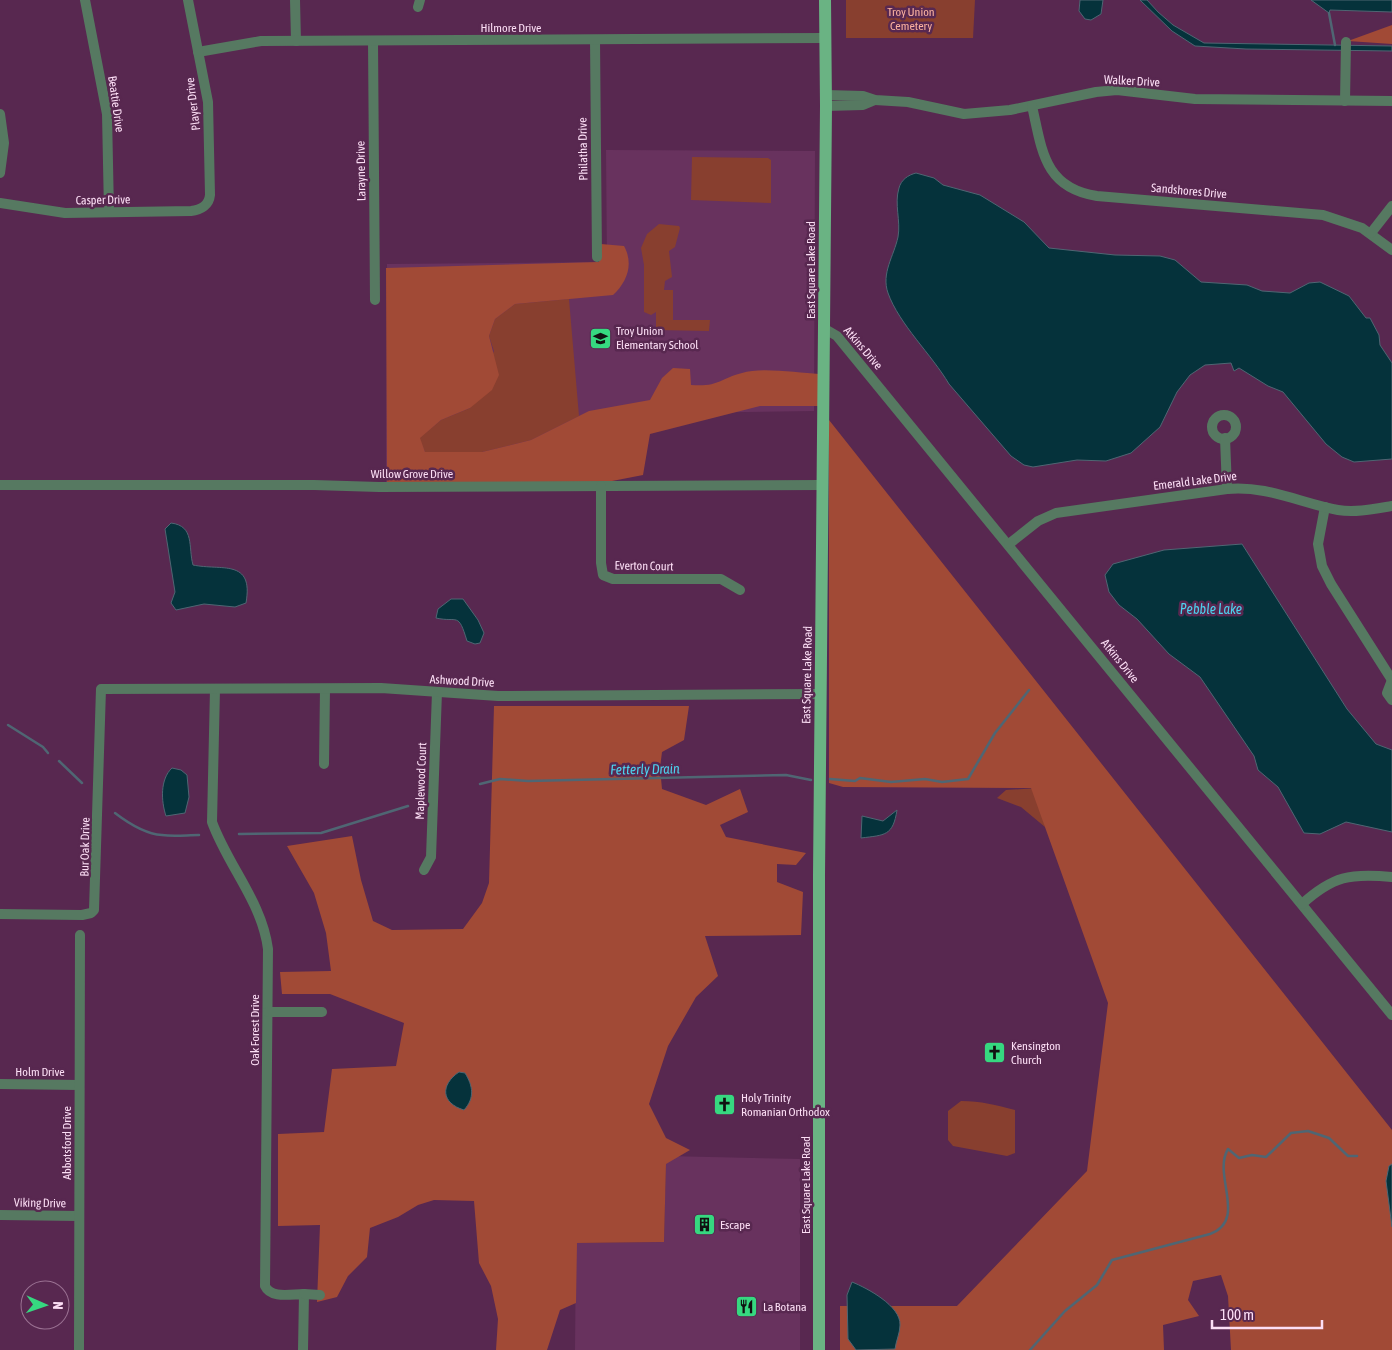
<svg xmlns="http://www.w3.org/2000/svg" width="1392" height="1350" font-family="'Asap Condensed',sans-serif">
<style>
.built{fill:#68325e}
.green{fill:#883f2f}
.forest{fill:#a14a36}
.water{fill:#05323b;stroke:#4f6673}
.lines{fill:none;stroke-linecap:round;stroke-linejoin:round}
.stream{stroke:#4f6673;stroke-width:2.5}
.minor{stroke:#567961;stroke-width:10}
.major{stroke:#6ab383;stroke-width:12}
.labels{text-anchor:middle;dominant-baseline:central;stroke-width:5;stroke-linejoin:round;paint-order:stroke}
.park-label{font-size:12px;fill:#fbb2a0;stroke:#582850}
.street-label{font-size:12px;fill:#fcdef5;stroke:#582850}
.poi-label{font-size:12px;fill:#fcdef5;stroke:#582850;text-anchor:start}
.water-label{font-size:14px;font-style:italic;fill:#4dd3ef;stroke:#582850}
</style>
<rect width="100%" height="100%" fill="#582850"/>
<g class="built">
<path d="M606,150L815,151L814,411L607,414V482H386L387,264L607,262Z"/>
<path d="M666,1156L800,1159V1350H575L576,1243L664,1242Z"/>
</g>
<g class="green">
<path d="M846,0H975L973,38H846Z"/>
<path d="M692,157L768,158L771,160V203L691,200Z"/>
<path d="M659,224L679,226L680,228L675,247L669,251L672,277L665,281L664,290H673V320H710L709,331L656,330V312L651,315L644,312V265L641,248L647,234Z"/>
<path d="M569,299L579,416L531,440L482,452H425L419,438L441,420L470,408L494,351L489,336L495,319L515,304Z"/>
<path d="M1038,788L1045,827L1021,807L997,798L1006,790Z"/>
<path d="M961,1101C981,1101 996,1105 1015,1110V1153L1007,1156L953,1146L948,1140V1111Z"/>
</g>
<g class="forest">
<path d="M1392,25V44L1348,41Z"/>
<path d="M601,244L624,246C634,264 627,282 613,295L515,304L495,319L489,336L499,375L492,390L470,408L441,420L420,438L425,452H482L531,440L589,411L650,400L662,378L673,368L690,369L691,385C719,387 719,379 742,373C761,367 798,373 819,374L818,406H760L650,434L643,475L607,482H387L386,268L599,262Z"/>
<path d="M829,420L1392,1130V1350H1231L1228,1296L1221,1275L1193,1281L1188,1300L1199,1316L1163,1325L1164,1350H840V1306H957L1087,1171L1108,1003L1031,788L843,787L829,783Z"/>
<path d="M494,706H689L684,740L662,752L660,768L662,789L706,805L740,789L748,812L720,825L726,837L806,853L796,865L777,864V882L803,892L801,935L705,936L718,976L696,997L668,1046L649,1104L666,1138L690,1150L666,1164L664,1242L577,1243L576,1303L560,1310L547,1350H496L498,1319L491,1286L479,1263L474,1201L434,1200L418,1205L398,1217L370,1228L367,1257L348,1276L337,1297L317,1302L320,1225L278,1226V1134L324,1132L332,1069L396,1066L404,1023L330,994H282L280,972L331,971L326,933L314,893L287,846L352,836L361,880L373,921L392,930L463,929L482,903L489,883Z"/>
</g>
<g class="water">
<path d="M1080,0H1103L1101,14L1091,20L1085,19L1079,11Z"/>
<path d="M1140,0H1147L1158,12L1173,25L1204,43L1392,46V51L1246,49L1195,46L1172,31Z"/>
<path d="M1311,0H1392V12L1330,10L1329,13Z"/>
<path d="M916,173L934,178L943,185L980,195L1024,222L1049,248L1115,255L1160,256L1175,260L1201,282L1247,285L1262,291L1290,293L1309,283L1320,282L1349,296L1366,318H1370L1379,335L1380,345L1392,363V459L1354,462L1342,457L1326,444L1283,392L1268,386L1239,368L1234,371L1231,363L1205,365L1190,375L1177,392L1160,427L1131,453L1106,461L1077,460L1033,467L1024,465L1011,456L949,384C932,355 899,324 888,293C881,273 894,256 898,237C901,221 894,204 899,188C901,180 908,175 916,173Z"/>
<path d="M171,523C195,526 188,547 193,565C221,571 254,558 246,603L235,607L204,604L176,610L171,603L175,592L165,529Z"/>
<path d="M1242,544L1347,709L1376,744L1392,750V832L1346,822L1320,834L1304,833L1278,787L1258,770L1254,756L1200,677L1169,654L1137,619L1119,605L1109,592L1105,575L1113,564L1164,550Z"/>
<path d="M451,599H463L478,620L484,633L480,643L475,644L467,641C458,611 458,623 436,618L438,609Z"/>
<path d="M172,768L181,770L187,775L189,797L185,813L166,816C161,801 160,779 172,768Z"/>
<path d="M897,810C893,836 885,835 861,838L862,816L883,821Z"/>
<path d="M459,1072L465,1073C473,1086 475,1098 464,1110C441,1103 440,1085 459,1072Z"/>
<path d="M1392,1164V1227L1386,1181L1389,1166Z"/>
<path d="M852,1282C867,1288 901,1306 900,1325C900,1333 896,1341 895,1349L856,1350L848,1339L847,1295Z"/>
</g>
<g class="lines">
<g class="stream">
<path d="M1329,13L1335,45"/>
<path d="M8,725L43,747L48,753"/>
<path d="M59,761L82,783"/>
<path d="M830,779L855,781L860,778L891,782L925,779L942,782L968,779L995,733L1029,690"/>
<path d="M480,784L500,779L528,781L786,775L811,780"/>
<path d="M115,813C128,823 146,834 162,835C174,837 187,835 199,835"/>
<path d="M239,834L321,833L408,806"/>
<path d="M1030,1350L1065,1311L1097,1285L1112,1260L1210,1234C1248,1220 1212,1175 1228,1149L1239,1158L1252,1155L1266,1157L1291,1133L1308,1131L1329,1138L1348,1156H1357"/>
</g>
<g class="minor">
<path d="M85,0L107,114L109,212"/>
<path d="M295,0L296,41"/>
<path d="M418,7L420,0"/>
<path d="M595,40L597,257"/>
<path d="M373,41L375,300"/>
<path d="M198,52L261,41L825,38"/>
<path d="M826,95L863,96L875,100L908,102L964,114L1010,110L1096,92L1117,90L1195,99L1392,101"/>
<path d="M1345,101L1346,42"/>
<path d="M826,106L863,105L875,100"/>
<path d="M1032,106C1042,150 1044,188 1097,196L1323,215L1362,228L1392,250"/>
<path d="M0,114L4,143L0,173"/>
<path d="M0,203L65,213L191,211C201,210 209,205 210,195L208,102L188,0"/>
<path d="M1371,233L1392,206"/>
<path d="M825,329L837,336L1392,1015"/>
<circle cx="1224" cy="427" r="12"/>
<path d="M1225,438L1227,489"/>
<path d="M0,485H314L379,487L823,485"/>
<path d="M601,486V563L603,575L613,579H721L740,590"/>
<path d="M1325,507L1318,544L1322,566L1331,584L1392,680"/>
<path d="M1009,544L1038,521L1056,513L1227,489C1266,485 1300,503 1338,510C1355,513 1374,509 1392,506"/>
<path d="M1392,680L1387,693L1392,700"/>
<path d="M215,689L212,822C228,866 262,902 268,949L265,1286C271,1299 291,1294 304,1294L303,1350"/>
<path d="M324,764L325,689"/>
<path d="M424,870L431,857L437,692"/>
<path d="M1302,904C1333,876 1350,873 1392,877"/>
<path d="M0,914L82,915L91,913L94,910L101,689L381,688L498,696L821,694"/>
<path d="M268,1012H322"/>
<path d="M0,1084L79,1085"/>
<path d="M0,1215L79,1216"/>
<path d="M304,1294L320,1295"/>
<path d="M79,1350L80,935"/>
</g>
<path class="major" d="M819,1350V876L826,106L825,0"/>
</g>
<defs>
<symbol id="school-square" viewBox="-11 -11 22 22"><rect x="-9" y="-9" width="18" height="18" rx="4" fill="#36d880" stroke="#582850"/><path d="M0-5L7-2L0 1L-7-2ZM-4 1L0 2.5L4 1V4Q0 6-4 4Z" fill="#111"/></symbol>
<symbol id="church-square" viewBox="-11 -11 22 22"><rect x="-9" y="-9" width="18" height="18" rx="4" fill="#36d880" stroke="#582850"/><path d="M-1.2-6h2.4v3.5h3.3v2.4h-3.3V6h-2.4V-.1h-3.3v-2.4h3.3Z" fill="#111"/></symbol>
<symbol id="building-square" viewBox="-11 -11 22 22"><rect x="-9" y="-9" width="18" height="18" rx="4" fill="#36d880" stroke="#582850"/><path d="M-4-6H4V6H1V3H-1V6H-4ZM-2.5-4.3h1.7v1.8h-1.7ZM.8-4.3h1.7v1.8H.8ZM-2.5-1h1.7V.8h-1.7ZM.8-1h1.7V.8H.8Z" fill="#111"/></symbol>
<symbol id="restaurant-square" viewBox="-11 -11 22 22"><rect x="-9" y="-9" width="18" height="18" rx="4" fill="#36d880" stroke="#582850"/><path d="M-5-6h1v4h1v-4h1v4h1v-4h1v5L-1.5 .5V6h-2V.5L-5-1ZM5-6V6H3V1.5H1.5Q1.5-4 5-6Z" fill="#111"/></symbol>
</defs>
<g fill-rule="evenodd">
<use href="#school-square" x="588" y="326" width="25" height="25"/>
<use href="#church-square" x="982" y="1040" width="25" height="25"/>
<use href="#church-square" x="712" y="1092" width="25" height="25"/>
<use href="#building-square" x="692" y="1212" width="25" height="25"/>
<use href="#restaurant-square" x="734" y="1294" width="25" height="25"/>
</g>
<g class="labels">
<g class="park-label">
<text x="911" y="12">Troy Union<tspan x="911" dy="14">Cemetery</tspan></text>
</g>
<g class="street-label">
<text x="511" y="28">Hilmore Drive</text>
<text transform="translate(1132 81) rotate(3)">Walker Drive</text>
<text transform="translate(116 104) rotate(82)">Beattie Drive</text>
<text transform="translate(193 104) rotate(-97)">Player Drive</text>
<text transform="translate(583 149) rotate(-91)">Philatha Drive</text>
<text transform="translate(361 171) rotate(-91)">Larayne Drive</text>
<text transform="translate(1189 191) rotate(5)">Sandshores Drive</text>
<text transform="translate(103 200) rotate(-1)">Casper Drive</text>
<text transform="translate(811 270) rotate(-90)">East Square Lake Road</text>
<text transform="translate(863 348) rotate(49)">Atkins Drive</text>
<text x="412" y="474">Willow Grove Drive</text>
<text transform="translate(1195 481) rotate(-7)">Emerald Lake Drive</text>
<text transform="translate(644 566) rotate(1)">Everton Court</text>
<text transform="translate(1120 661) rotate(51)">Atkins Drive</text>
<text transform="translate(807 675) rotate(-89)">East Square Lake Road</text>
<text transform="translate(462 681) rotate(3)">Ashwood Drive</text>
<text transform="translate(421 781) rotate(-88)">Maplewood Court</text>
<text transform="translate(85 847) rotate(-89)">Bur Oak Drive</text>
<text transform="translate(255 1030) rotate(-90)">Oak Forest Drive</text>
<text x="40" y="1072">Holm Drive</text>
<text transform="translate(67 1143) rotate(-90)">Abbotsford Drive</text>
<text transform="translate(806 1185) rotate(-90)">East Square Lake Road</text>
<text transform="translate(40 1203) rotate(1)">Viking Drive</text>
</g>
<g class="poi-label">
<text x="616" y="331">Troy Union<tspan x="616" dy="14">Elementary School</tspan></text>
<text x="1011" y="1046">Kensington<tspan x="1011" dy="14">Church</tspan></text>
<text x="741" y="1098">Holy Trinity<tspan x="741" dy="14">Romanian Orthodox</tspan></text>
<text x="720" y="1225">Escape</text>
<text x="763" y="1307">La Botana</text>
</g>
<g class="water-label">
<text x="1211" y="609">Pebble Lake</text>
<text transform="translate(645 769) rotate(-1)">Fetterly Drain</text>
</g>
</g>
<g transform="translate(45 1305) rotate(92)"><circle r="24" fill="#582850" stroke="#9a7192"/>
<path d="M0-4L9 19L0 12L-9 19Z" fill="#36d880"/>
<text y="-8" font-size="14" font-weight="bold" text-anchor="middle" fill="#fcdef5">N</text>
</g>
<path d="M1212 1320v8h110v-8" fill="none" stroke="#fcdef5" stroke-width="2.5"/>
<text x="1220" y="1320" font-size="15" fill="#fcdef5" stroke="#582850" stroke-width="4" paint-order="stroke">100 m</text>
</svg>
